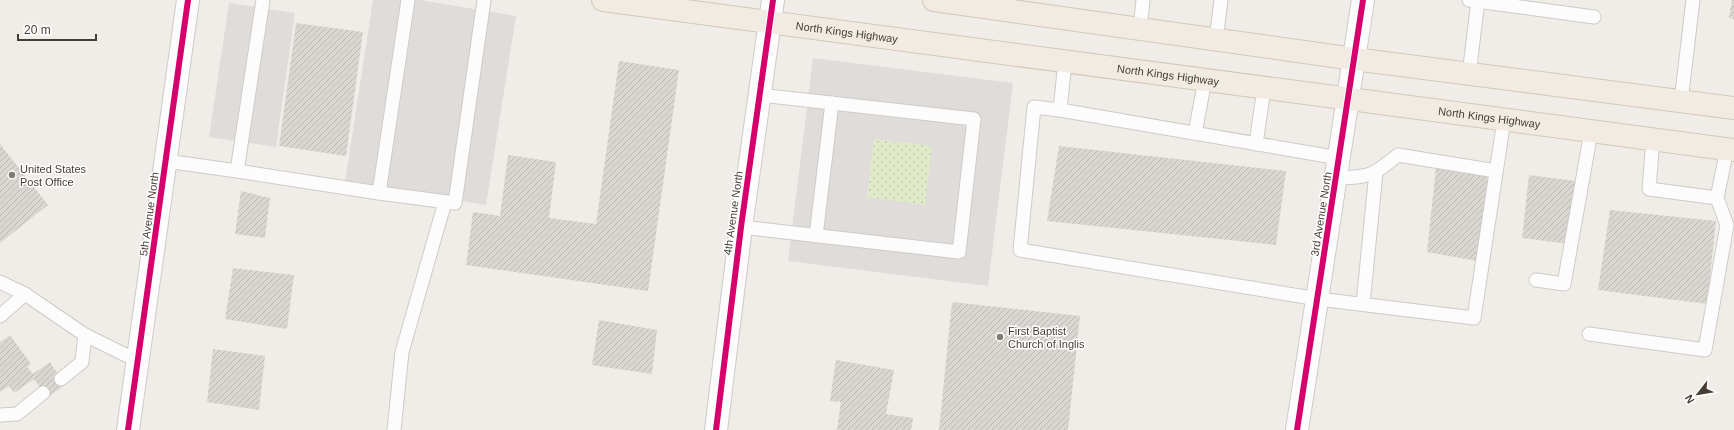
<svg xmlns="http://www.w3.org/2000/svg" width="1734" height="430" font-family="Helvetica,sans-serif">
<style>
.grass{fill:url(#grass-dots)}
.parking{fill:#dfdcd9;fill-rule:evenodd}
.building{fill:url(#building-hatch)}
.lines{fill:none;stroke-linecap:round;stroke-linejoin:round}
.service-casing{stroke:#cecbc7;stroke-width:15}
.minor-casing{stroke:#cecbc7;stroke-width:24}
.primary-casing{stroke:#d2c8b6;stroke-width:24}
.service{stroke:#fdfcfc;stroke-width:13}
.minor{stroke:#fdfcfc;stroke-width:22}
.primary{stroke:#f1ebe3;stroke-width:22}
.cycleway-casing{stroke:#fff;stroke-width:8}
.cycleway{stroke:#d6006c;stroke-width:6}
.poi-dot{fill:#827b74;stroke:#fff;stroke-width:1.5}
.labels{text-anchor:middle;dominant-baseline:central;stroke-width:3;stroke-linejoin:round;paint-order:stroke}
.street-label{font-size:11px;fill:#463e35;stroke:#fff}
.poi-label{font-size:11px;fill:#463e35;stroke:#fff;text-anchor:start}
</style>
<defs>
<pattern id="grass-dots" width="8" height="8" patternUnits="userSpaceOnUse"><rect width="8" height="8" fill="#e0eac9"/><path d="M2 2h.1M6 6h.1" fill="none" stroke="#c2caad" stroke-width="1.8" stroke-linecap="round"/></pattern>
<pattern id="building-hatch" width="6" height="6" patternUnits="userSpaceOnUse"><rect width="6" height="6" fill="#dad6d1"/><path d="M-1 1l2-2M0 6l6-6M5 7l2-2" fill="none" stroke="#bcb9b4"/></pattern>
</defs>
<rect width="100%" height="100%" fill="#f0ede9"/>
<path class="grass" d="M874,139L933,146L925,205L867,198Z"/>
<g class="parking">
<path d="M373,0H420L516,16L486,205L345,182Z"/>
<path d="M229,3L295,13L276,147L209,137Z"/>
<path d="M813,58L1013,83L988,286L788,261ZM874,139L932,146L925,205L867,197Z"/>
</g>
<g class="building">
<path d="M1732,0H1734V19L1729,18Z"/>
<path d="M296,23L363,32L346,156L279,146Z"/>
<path d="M619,61L679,70L648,291L466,265L473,212L500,216L508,155L556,162L549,218L596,224Z"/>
<path d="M0,144L48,205L0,243Z"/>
<path d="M1059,146L1286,171L1276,245L1047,221Z"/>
<path d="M1436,167L1488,174L1477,261L1427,252Z"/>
<path d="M1529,175L1576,181L1569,244L1522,238Z"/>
<path d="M241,191L270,198L265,238L235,234Z"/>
<path d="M1610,210L1716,221L1707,304L1598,290Z"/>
<path d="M233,268L294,275L287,329L225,319Z"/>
<path d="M952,302L1080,316L1068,430H939Z"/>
<path d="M599,320L657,330L652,374L592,365Z"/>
<path d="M10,335L31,364L27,367L33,374L50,362L65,385L47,398L34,379L14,393L9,386L0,392V342Z"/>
<path d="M213,349L265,356L259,410L207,402Z"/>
<path d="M836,360L894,370L886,414L913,418L911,430H837L841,402L830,401Z"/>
</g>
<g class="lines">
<defs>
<g id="service">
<path d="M263,0L237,171L379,193L408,0"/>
<path d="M1469,0L1594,17"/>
<path d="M1140,29L1143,0"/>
<path d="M1216,40L1221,0"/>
<path d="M1065,62L1060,110L1034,107L1020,250L1318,299L1474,318L1504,120"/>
<path d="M1469,74L1478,1"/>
<path d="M1681,101L1693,0"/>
<path d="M1060,110L1339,158"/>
<path d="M1195,133L1205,80"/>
<path d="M1653,139L1649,189L1717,198L1727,149"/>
<path d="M1256,144L1264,88"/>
<path d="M166,161L237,171"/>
<path d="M1337,178C1370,177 1372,176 1398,155L1496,171"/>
<path d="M379,193L455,203L484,0"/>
<path d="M741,227L959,252L974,119L760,95"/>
<path d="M816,236L832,103"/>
<path d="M1536,280L1564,284L1591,132"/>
<path d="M0,282L25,294L85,335L138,361"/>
<path d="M1363,304L1376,172"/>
<path d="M0,316L25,294"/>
<path d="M1589,334L1705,350L1727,225L1717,198"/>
<path d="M61,379L82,362L85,335"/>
<path d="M0,415L17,414L43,393"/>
<path d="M394,430L402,352L445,202"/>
</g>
<g id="minor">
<path d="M128,430L188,0"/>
<path d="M716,430L741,227L773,0"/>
<path d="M1297,430L1363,0"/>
</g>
<g id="primary">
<path id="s1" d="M603,0L1734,150"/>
<path d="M934,0L1354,59L1734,108"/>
</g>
</defs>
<use href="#service" class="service-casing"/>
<use href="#minor" class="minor-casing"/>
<use href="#primary" class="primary-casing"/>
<use href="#service" class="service"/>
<use href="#minor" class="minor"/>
<use href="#primary" class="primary"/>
<defs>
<g id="cycleway">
<path d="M128,430L188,0"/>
<path d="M716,430L741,227L773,0"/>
<path d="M1297,430L1363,0"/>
</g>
</defs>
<use href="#cycleway" class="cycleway-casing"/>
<use href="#cycleway" class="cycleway"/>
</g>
<g class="poi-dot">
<circle cx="12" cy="175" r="4"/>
<circle cx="1000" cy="337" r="4"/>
</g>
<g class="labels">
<g class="street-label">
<text stroke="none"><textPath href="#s1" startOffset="246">North Kings Highway</textPath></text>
<text stroke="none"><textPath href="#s1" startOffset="570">North Kings Highway</textPath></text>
<text stroke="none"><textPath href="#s1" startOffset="894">North Kings Highway</textPath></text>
<text transform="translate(733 213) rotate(-82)">4th Avenue North</text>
<text transform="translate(149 214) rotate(-82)">5th Avenue North</text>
<text transform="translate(1321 214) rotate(-81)">3rd Avenue North</text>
</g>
<g class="poi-label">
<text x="20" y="169">United States<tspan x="20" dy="13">Post Office</tspan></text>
<text x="1008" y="331">First Baptist<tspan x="1008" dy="13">Church of Inglis</tspan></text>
</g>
</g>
<g transform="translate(1698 394) rotate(239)" stroke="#ffffff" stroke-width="3" paint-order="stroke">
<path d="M0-3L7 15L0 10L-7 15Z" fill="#463e35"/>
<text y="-6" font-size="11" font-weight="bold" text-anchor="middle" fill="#463e35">N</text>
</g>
<path d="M18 34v6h78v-6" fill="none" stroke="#463e35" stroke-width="2"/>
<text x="24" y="34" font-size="12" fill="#463e35" stroke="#ffffff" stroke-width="3" paint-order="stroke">20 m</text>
</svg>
